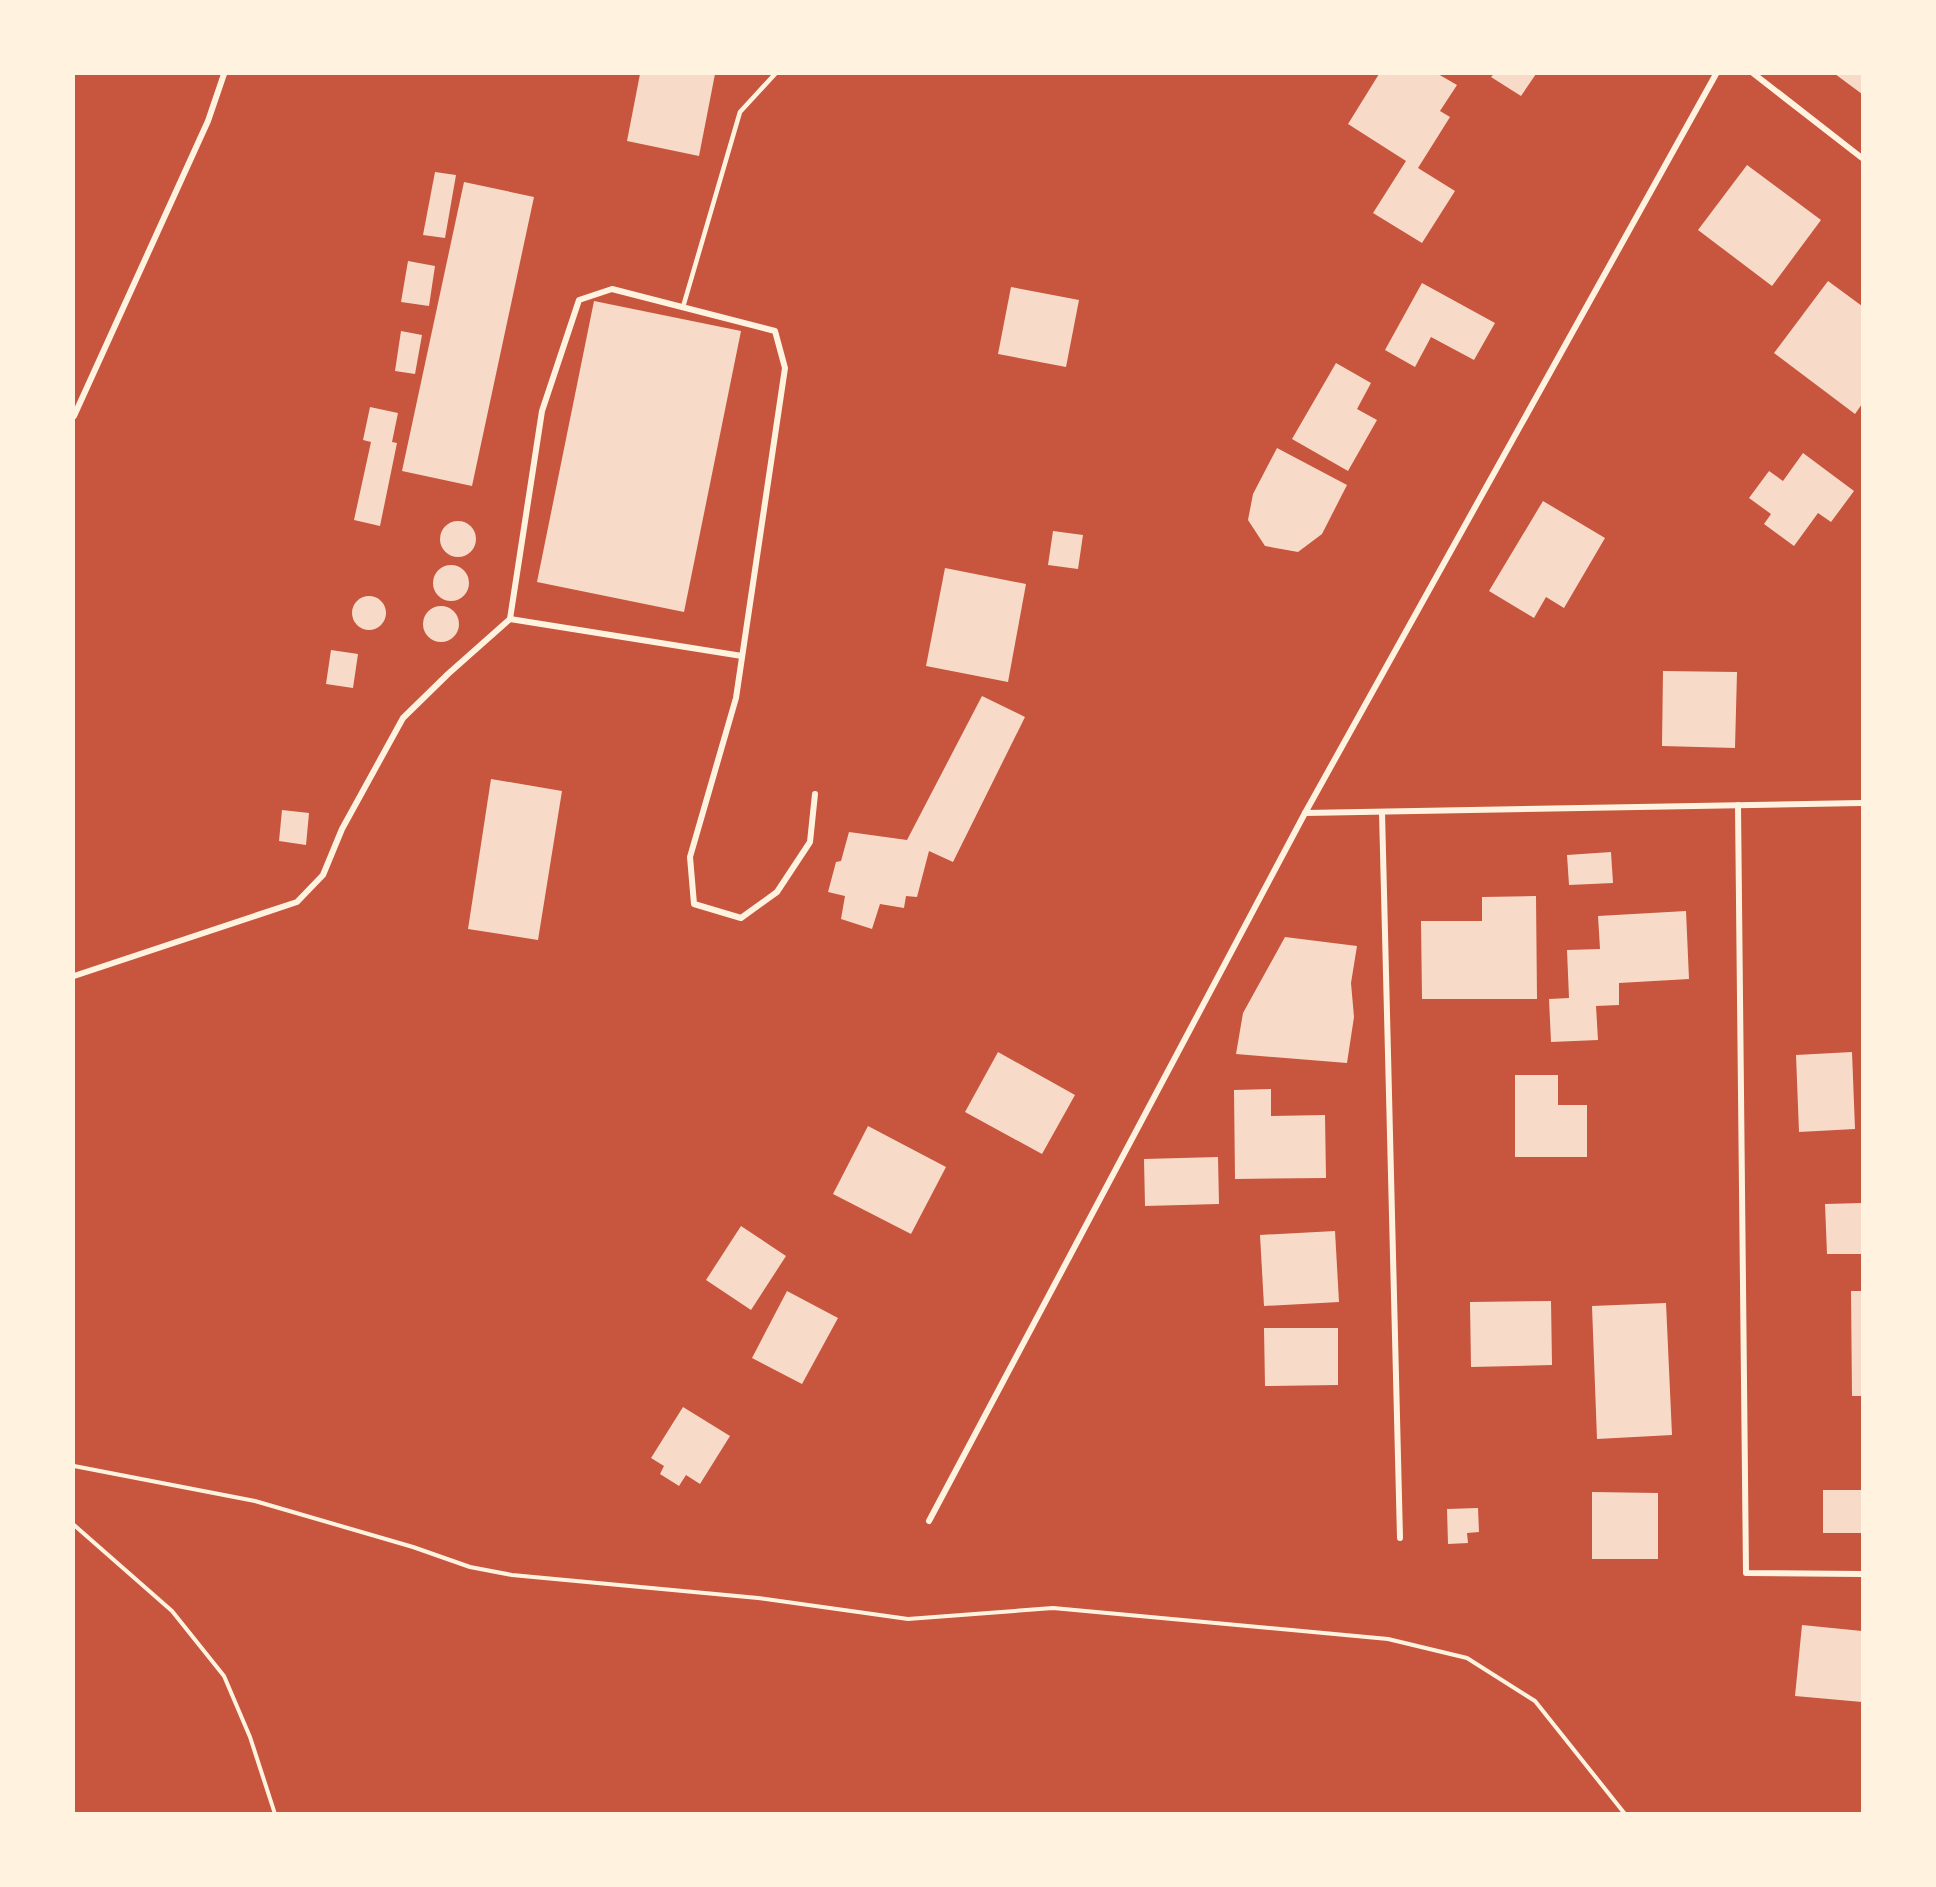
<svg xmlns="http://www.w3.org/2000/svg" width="1936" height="1887" font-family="Mulish,sans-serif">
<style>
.building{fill:#f7dbc8}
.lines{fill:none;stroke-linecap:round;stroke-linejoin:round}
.path{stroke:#fff3e0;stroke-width:4}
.service{stroke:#fff3e0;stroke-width:4.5}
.minor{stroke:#fff3e0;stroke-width:6}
</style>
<rect width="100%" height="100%" fill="#c8553d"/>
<g class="building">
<path d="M640,74H715L699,156L627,141Z"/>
<path d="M1379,74H1438L1457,85L1440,111L1450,117L1418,168L1455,191L1422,243L1373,213L1406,161L1348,124Z"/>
<path d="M1494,74H1536L1521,96L1491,77Z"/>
<path d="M1835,74H1862V94Z"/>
<path d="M1747,165L1821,220L1772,286L1698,230Z"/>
<path d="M435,172L456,175L445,238L423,235Z"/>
<path d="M464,182L534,197L472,486L402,471Z"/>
<path d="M408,261L435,266L429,306L401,302Z"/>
<path d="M1828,281L1862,306V404L1855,414L1774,353Z"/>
<path d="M1422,283L1495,323L1474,360L1431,337L1415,367L1385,350Z"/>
<path d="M1011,287L1079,300L1066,367L998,354Z"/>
<path d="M594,301L741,331L684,612L537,582Z"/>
<path d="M401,331L422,335L415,374L395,371Z"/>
<path d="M1336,363L1371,383L1357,409L1377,420L1348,471L1292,439Z"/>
<path d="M370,407L398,413L392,442L397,443L380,526L354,520L371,442L363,440Z"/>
<path d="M1277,448L1347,485L1322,534L1298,552L1265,546L1248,520L1253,494Z"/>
<path d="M1803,453L1854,491L1831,522L1818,513L1794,546L1764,524L1771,514L1749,498L1769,471L1783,481Z"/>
<path d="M1543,501L1605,538L1564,608L1546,597L1534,618L1489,591Z"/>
<circle cx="458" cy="539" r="18"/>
<path d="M1053,531L1083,535L1078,569L1048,565Z"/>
<circle cx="451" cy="583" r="18"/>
<path d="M945,568L1026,584L1008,682L926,666Z"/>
<circle cx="369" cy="613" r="17"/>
<circle cx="441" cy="624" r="18"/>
<path d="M331,650L358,654L353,688L326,684Z"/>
<path d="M1663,671L1737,672L1735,748L1662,746Z"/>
<path d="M982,696L1025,717L953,862L929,851L917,897L906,896L904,908L880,904L872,929L841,919L845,896L828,892L836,862L841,861L849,832L907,840Z"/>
<path d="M491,779L562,791L538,940L468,929Z"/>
<path d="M282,810L309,813L306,845L279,841Z"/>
<path d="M1611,852L1613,883L1569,885L1567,855Z"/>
<path d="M1536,896L1537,999H1422L1421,921H1482V897Z"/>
<path d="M1686,911L1689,979L1619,983V1005L1596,1006L1598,1040L1551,1042L1549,999L1569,998L1567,950L1600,949L1598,916Z"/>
<path d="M1285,937L1357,946L1351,983L1354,1017L1347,1063L1236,1054L1243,1013Z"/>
<path d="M998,1052L1075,1095L1042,1154L965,1112Z"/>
<path d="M1852,1052L1855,1129L1799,1132L1796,1055Z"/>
<path d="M1515,1075H1558V1105H1587V1157H1515Z"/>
<path d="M1271,1089V1116L1325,1115L1326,1178L1235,1179L1234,1090Z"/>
<path d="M868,1126L946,1167L911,1234L833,1194Z"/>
<path d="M1218,1157L1219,1204L1145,1206L1144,1159Z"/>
<path d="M1862,1203V1254H1827L1825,1204Z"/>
<path d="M741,1226L786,1256L751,1310L706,1280Z"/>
<path d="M1335,1231L1339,1302L1264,1306L1260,1235Z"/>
<path d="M787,1291L838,1318L802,1384L752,1358Z"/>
<path d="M1851,1291H1862V1396H1852Z"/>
<path d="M1551,1301L1552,1365L1471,1367L1470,1302Z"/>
<path d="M1666,1303L1672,1435L1597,1439L1592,1306Z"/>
<path d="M1264,1328H1338V1385L1265,1386Z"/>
<path d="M683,1407L730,1436L700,1484L686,1475L679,1486L660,1474L664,1466L651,1458Z"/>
<rect x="1823" y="1490" width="39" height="43"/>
<path d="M1592,1492L1658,1493V1559H1592Z"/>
<path d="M1478,1508L1479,1532L1467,1533L1468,1543L1448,1544L1447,1509Z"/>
<path d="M1802,1625L1862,1631V1702L1795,1696Z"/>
</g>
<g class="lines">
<g class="path">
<path d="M74,1466L255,1501L413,1547L470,1567L512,1575L758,1598L908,1619L1053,1608L1388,1639L1467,1658L1535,1701L1625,1814"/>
<path d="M74,1525L172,1611L224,1676L250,1737L275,1814"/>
</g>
<path class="service" d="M683,307L740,112L775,74"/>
<g class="minor">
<path d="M1754,74L1862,158"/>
<path d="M74,416L208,121L224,74"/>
<path d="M510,619L742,656"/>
<path d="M1738,805L1746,1573L1862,1574"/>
<path d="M1382,812L1400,1538"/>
<path d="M1305,813L1862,803"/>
<path d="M74,976L297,902L323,875L342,829L403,718L448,674L510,619L542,411L579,300L612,289L775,331L785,368L736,698L690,857L694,904L741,918L777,892L810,842L815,794"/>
<path d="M929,1521L1305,813L1716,74"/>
</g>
</g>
<rect width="1936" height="1887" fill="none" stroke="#fff3e0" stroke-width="150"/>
</svg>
